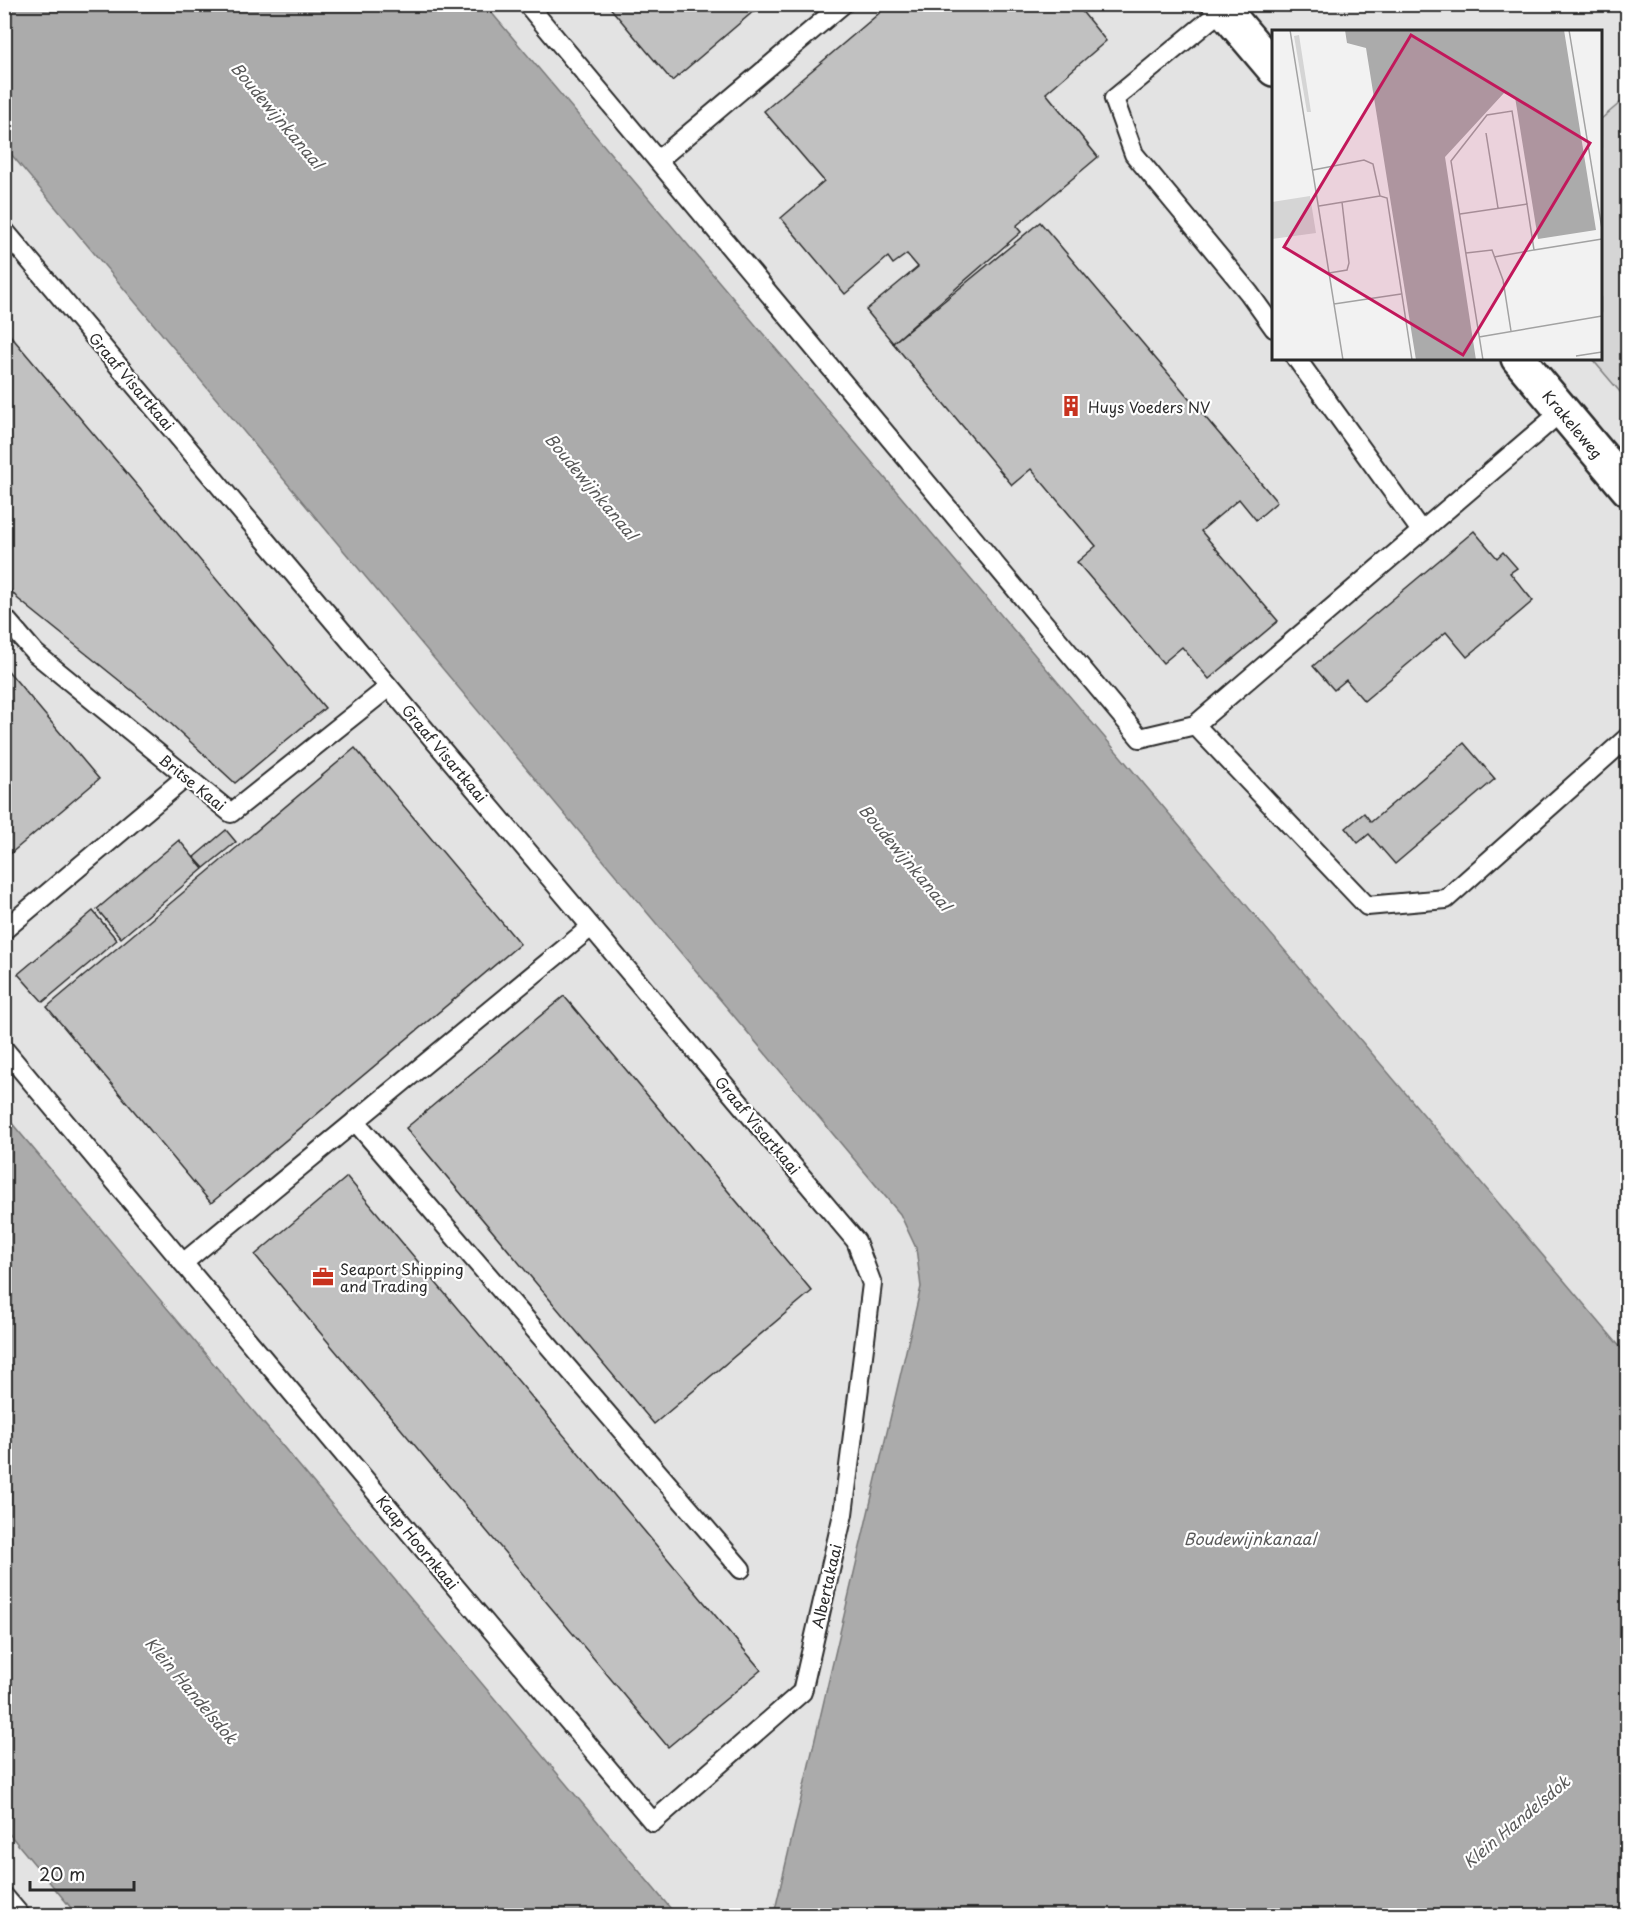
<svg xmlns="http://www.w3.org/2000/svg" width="1632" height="1920" font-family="'Playpen Sans',sans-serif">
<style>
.built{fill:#e3e3e3;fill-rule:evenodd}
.green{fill:#d5d5d5;stroke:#808080;stroke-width:1.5}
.water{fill:#ababab;stroke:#787878;stroke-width:1.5}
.building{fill:#c1c1c1;stroke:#2b2b2b;stroke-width:1.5}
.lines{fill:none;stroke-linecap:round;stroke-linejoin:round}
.lane-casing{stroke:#2b2b2b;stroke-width:22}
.street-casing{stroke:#2b2b2b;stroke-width:38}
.lane{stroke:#fff;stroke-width:18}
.street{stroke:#fff;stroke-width:33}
.labels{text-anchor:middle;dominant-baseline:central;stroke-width:4.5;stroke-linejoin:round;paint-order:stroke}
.street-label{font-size:15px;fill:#2b2b2b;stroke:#fff}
.poi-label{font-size:15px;fill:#2b2b2b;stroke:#fff;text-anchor:start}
.water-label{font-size:16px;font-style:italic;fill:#585858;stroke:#fff}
.inset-road{fill:none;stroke:#a2a2a2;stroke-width:1.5}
.view{fill:#c2185b;fill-opacity:0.15;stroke:#c2185b;stroke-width:3}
.inset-edge{fill:none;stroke:#2b2b2b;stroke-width:3}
</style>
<rect width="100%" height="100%" fill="#f2f2f2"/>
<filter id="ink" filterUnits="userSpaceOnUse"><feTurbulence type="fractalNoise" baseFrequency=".0167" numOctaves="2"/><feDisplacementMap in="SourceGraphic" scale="12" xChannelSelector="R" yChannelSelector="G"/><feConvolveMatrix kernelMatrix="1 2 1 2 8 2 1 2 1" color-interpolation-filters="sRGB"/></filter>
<g filter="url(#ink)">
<g class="built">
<path d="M485,5H1627V1355L1257,916ZM1274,32H1600V358H1274Z"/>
<path d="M4,147L900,1214L916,1248L921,1287L774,1914L676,1915L5,1115Z"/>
<path d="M5,1829L77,1915H5Z"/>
</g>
<path class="green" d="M1627,97V400L1592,359L1600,358L1601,119Z"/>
<g class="water">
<path d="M4,5H485L1627,1355V1915H769L774,1914L921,1287L916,1248L900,1214L5,147Z"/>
<path d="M5,1115L676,1915H77L5,1829Z"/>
</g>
<g class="building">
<path d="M607,4H762L672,81Z"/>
<path d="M890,4H1076L1106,41L1046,93L1098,157L1016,226L1021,232L893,343L866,310L918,267L907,254L893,264L888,257L845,294L781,218L824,181L764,111Z"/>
<path d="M1040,222L1277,502L1256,520L1239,499L1201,531L1278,621L1209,679L1182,647L1163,663L1077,562L1096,546L1031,469L1012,485L893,343Z"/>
<path d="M4,328L325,708L235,783L156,710L18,599L4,583Z"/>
<path d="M1474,531L1497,558L1503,552L1517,568L1510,573L1533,601L1467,657L1446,632L1364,701L1346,680L1334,690L1313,666Z"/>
<path d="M4,666L99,779L4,859Z"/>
<path d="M1464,743L1495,779L1395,864L1369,834L1358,843L1346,828L1364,813L1371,822Z"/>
<path d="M355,748L520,944L211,1203L47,1007Z"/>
<path d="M226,830L236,842L204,868L194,857Z"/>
<path d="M179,840L203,869L121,938L97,909Z"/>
<path d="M93,911L117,940L43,1002L18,974Z"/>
<path d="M564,996L812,1291L654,1424L406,1128Z"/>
<path d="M347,1177L761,1670L668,1747L255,1255Z"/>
</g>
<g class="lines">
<defs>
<g id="lane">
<path d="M527,4L1140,738L1195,725L1367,906L1446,899L1628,737"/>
<path d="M1223,9L1114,99L1134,154L1249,293L1274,328"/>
<path d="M658,160L843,4"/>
<path d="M4,230L856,1241L872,1284L843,1514L802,1692L653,1822L183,1263"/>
<path d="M1296,358L1421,531"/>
<path d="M4,617L35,653L231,813L389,687"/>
<path d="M1195,725L1562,411"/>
<path d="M4,930L186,777"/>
<path d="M4,1049L183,1263L591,927"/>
<path d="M355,1121L741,1569"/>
<path d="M4,1896L21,1916"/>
</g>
<g id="street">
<path d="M1219,4L1274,69"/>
<path d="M1518,358L1628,489"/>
</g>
</defs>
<use href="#lane" class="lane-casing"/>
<use href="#street" class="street-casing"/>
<use href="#lane" class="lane"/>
<use href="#street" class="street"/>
</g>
</g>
<defs>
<symbol id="building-bare" viewBox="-9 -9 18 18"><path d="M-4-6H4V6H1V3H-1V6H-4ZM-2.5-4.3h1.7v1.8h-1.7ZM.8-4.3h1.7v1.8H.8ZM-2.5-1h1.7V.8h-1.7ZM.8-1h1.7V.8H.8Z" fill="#c8321e" stroke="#fff" stroke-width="2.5" paint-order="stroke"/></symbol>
<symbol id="office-bare" viewBox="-9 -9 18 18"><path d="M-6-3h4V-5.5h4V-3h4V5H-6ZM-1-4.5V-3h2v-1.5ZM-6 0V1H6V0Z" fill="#c8321e" stroke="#fff" stroke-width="2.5" paint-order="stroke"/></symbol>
</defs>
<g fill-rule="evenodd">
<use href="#building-bare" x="1056" y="391" width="30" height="30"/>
<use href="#office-bare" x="308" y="1262" width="30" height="30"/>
</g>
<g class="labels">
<g class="street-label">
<text transform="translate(132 381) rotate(50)">Graaf Visartkaai</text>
<text transform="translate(1573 424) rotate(50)">Krakeleweg</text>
<text transform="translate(445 753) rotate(50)">Graaf Visartkaai</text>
<text transform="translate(193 782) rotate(39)">Britse Kaai</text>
<text transform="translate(758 1125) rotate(50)">Graaf Visartkaai</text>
<text transform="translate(418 1542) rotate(50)">Kaap Hoornkaai</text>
<text transform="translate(826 1586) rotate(-77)">Albertakaai</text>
</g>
<g class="poi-label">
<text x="1088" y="406">Huys Voeders NV</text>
<text x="340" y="1268">Seaport Shipping<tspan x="340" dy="17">and Trading</tspan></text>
</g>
<g class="water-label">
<text transform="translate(278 115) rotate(50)">Boudewijnkanaal</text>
<text transform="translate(592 486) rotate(50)">Boudewijnkanaal</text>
<text transform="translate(906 857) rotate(50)">Boudewijnkanaal</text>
<text x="1250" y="1538">Boudewijnkanaal</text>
<text transform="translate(192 1690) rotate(50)">Klein Handelsdok</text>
<text transform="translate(1516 1821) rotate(-40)">Klein Handelsdok</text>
</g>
</g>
<g transform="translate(1272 30)">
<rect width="330" height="330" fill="#f2f2f2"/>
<path d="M27,5L39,82H35L22,6ZM38,166L44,203L0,209V172Z" fill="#d5d5d5"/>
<path d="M73,0H292L324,200L266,209L243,67L232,63L173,127L204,330H144L94,18L75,13Z" fill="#ababab"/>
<path class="inset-road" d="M18,0L71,330M297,0L330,199M214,103L226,178M41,140L92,130L101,134L108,166L115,168L140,330M47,176L108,166M188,184L255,174L262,220L222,227M262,220L330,209M194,223L220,220L231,250L239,301M57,243L75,240L77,233L70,172M62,274L129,264M207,307L330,286M304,326L330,322M211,330L179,131L215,85L240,81L255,174"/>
<path class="view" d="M139,5L318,113L191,325L12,217Z"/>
<rect width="330" height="330" class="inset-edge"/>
</g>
<rect width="1632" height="1920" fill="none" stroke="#fff" stroke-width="24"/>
<rect x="12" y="12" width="1608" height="1896" fill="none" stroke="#2b2b2b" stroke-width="2" filter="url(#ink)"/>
<path d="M30 1881v9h104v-9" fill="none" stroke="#2b2b2b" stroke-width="3"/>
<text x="39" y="1881" font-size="18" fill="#2b2b2b" stroke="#ffffff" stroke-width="4.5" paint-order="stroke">20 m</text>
</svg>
